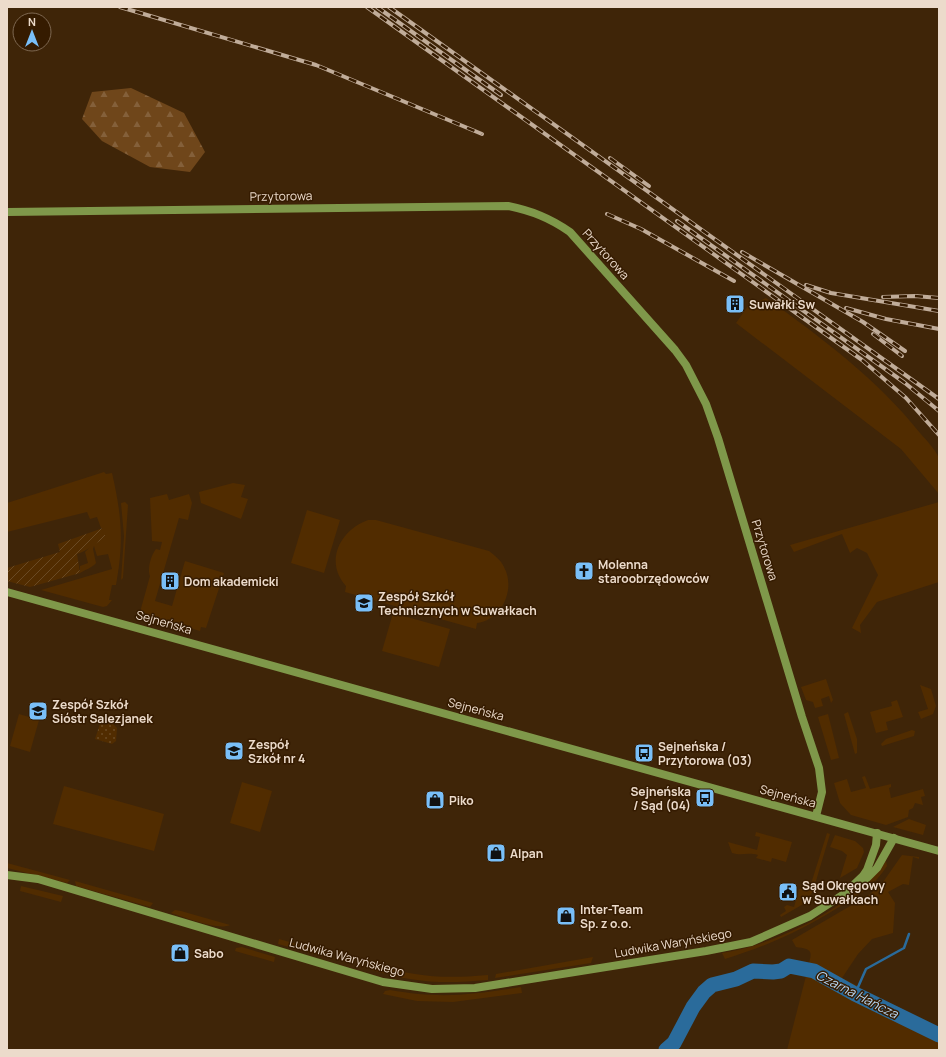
<svg xmlns="http://www.w3.org/2000/svg" width="946" height="1057" font-family="Manrope,sans-serif">
<style>
.grass{fill:#512c00}
.forest{fill:url(#forest-firs)}
.park{fill:url(#park-dots)}
.garden{fill:url(#garden-furrows)}
.lines{fill:none;stroke-linecap:round;stroke-linejoin:round}
.stream{stroke:#2a6b9b;stroke-width:2.5}
.river{stroke:#2a6b9b;stroke-width:15}
.secondary{stroke:#7f984a;stroke-width:8}
.rail-casing{stroke:#c0ac99;stroke-width:4}
.rail{stroke:#351b00;stroke-width:2.5;stroke-dasharray:8;stroke-linecap:butt}
.labels{text-anchor:middle;dominant-baseline:central;stroke-width:3;stroke-linejoin:round;paint-order:stroke}
.street-label{font-size:12px;fill:#ecdbcb;stroke:#351b00}
.poi-label{font-size:12px;font-weight:bold;fill:#ecdbcb;stroke:#351b00;text-anchor:start}
.water-label{font-size:13px;font-style:italic;fill:#b4d4f0;stroke:#351b00}
</style>
<defs>
<pattern id="forest-firs" width="22" height="20" patternUnits="userSpaceOnUse"><rect width="22" height="20" fill="#6f461a"/><path d="M5 1l3.5 6h-7zM16 11l3.5 6h-7z" fill="#84603a"/></pattern>
<pattern id="park-dots" width="8" height="8" patternUnits="userSpaceOnUse"><rect width="8" height="8" fill="#512c00"/><path d="M2 2h.1M6 6h.1" fill="none" stroke="#6a4a24" stroke-width="1.8" stroke-linecap="round"/></pattern>
<pattern id="garden-furrows" width="10" height="10" patternUnits="userSpaceOnUse"><rect width="10" height="10" fill="#512c00"/><path d="M-1 1l2-2M0 10L10 0M9 11l2-2" fill="none" stroke="#6a4a24"/></pattern>
</defs>
<rect width="100%" height="100%" fill="#3f2508"/>
<g class="grass">
<path d="M766,298C821,337 878,380 920,433C926,440 935,449 939,458C942,465 939,486 939,494L901,449L736,323L748,306Z"/>
<path d="M104,472L106,474L112,473C121,512 124,539 117,579L116,585H112L109,600H112L107,606L103,607L41,590L112,569L108,554L97,556L94,546L93,549L96,563C92,568 86,569 80,573V566L88,563L85,552L95,542L103,528H101L97,517L90,519L87,512L7,532V503Z"/>
<path d="M233,483L245,485L241,497L248,499L241,519L201,503L199,492Z"/>
<path d="M167,494L169,500L189,494L192,503L188,520L179,518L155,601L172,606L185,561L224,573L206,628L201,627L200,631L142,614L140,612L150,576C147,569 151,555 156,549L160,550L162,542L152,541L150,498Z"/>
<path d="M125,502L128,505L123,578L121,580L124,536L121,503Z"/>
<path d="M939,502V582L877,602L860,625L861,633L852,628L878,575L867,553L857,548L850,553L842,534L794,552L790,545Z"/>
<path d="M307,510L340,520L324,573L291,563Z"/>
<path d="M368,520H376L489,551C494,555 501,560 504,567C516,589 502,620 477,623L476,629L345,592L346,586C324,562 340,530 368,520Z"/>
<path d="M393,613L450,629L439,667L382,651Z"/>
<path d="M826,679L833,700L831,703L829,696L821,699L823,706L815,708L813,702L806,700L801,687Z"/>
<path d="M920,685L931,689L936,706L933,714L921,719L918,712L928,709Z"/>
<path d="M897,700L903,717L886,722L888,730L876,733L870,712L892,706L891,702Z"/>
<path d="M848,712L857,739V753L855,754L844,714Z"/>
<path d="M19,714L39,720L30,752L10,746Z"/>
<path d="M828,714L839,758L831,760L818,717Z"/>
<path d="M912,730L915,731L914,736L882,746L881,744L886,739Z"/>
<path d="M865,776L870,789L891,784V787L889,788L891,798L923,789L925,796L921,797L923,805L915,803L913,808L909,810L908,817L886,825L851,815L840,803L834,783L847,779L851,792L866,788L862,777Z"/>
<path d="M242,782L272,791L260,832L230,823Z"/>
<path d="M64,786L164,814L154,851L53,824Z"/>
<path d="M909,819L926,825L923,835L893,827Z"/>
<path d="M756,832L792,842L786,862L772,858L771,862L756,858L758,855C747,852 742,856 732,853L728,842L757,850L760,837L755,836Z"/>
<path d="M827,833L830,834L813,891L805,903L781,917L780,915L786,911L784,907L787,905L794,907L799,889L809,890Z"/>
<path d="M835,835L855,841L863,848L864,852L857,868L840,878L847,855L842,851L830,847Z"/>
<path d="M902,855L919,857V859L913,857L909,885L903,884L888,892L895,903L893,933L872,939L858,954L842,978L858,986L856,989C838,984 827,969 808,966C813,951 812,949 796,947L792,940L869,895L883,882Z"/>
<path d="M886,861L887,866C875,885 858,896 839,907C803,930 767,946 725,959L722,953C774,946 856,905 886,861Z"/>
<path d="M7,863L70,880L67,883L7,868Z"/>
<path d="M75,881L153,903L150,907L76,886Z"/>
<path d="M21,886L63,896L61,902L20,891Z"/>
<path d="M175,910L181,911L230,925C218,931 184,917 171,913Z"/>
<path d="M279,939L322,951L318,955L278,944Z"/>
<path d="M242,947L275,957L274,962L235,951L236,948Z"/>
<path d="M593,957L591,963L495,978L496,974Z"/>
<path d="M375,965C419,977 442,979 488,975V980C443,984 415,983 372,970L373,966Z"/>
<path d="M807,972L939,1039V1050H787Z"/>
<path d="M521,987L522,993L453,1002L417,1001L383,994L385,991L390,990C440,999 472,995 521,987Z"/>
</g>
<path class="forest" d="M131,88L184,113L205,152L190,172L150,167L102,141L82,119L92,92Z"/>
<path class="park" d="M101,721L113,724L117,728L116,741L112,744L95,739Z"/>
<path class="garden" d="M103,528L106,538C95,542 88,551 77,554L80,573L30,587L7,581V568L60,552L58,544Z"/>
<g class="lines">
<path class="stream" d="M855,994L866,969L904,948L909,934"/>
<path class="river" d="M666,1050L674,1043L693,1007L704,992L712,985L736,979L753,971L773,972L781,971L789,966L814,971L855,994L939,1035"/>
<g class="secondary">
<path d="M7,212L508,206C532,211 550,218 570,232L675,350L686,365L706,404L718,438L802,717L819,768L822,792L816,816"/>
<path d="M7,592L939,851"/>
<path d="M7,875L38,879L383,982L432,989L475,988L706,951L751,942L810,916L844,894L863,876L867,870L876,845L877,833"/>
<path d="M862,883L877,868L894,838"/>
</g>
<defs>
<g id="rail">
<path d="M120,7L316,65L482,134"/>
<path d="M367,7L862,360L906,398L939,435"/>
<path d="M377,7L501,95"/>
<path d="M389,7L939,399"/>
<path d="M610,158L649,186"/>
<path d="M607,214L641,229L734,281"/>
<path d="M677,221L905,383L939,411"/>
<path d="M742,252L863,322L905,351"/>
<path d="M806,285L831,293L939,311"/>
<path d="M883,297L915,296L939,298"/>
<path d="M846,308L886,319L939,329"/>
<path d="M873,334L902,356"/>
</g>
</defs>
<use href="#rail" class="rail-casing"/>
<use href="#rail" class="rail"/>
</g>
<defs>
<symbol id="building-square" viewBox="-11 -11 22 22"><rect x="-9" y="-9" width="18" height="18" rx="4" fill="#79bff8" stroke="#351b00"/><path d="M-4-6H4V6H1V3H-1V6H-4ZM-2.5-4.3h1.7v1.8h-1.7ZM.8-4.3h1.7v1.8H.8ZM-2.5-1h1.7V.8h-1.7ZM.8-1h1.7V.8H.8Z" fill="#111"/></symbol>
<symbol id="church-square" viewBox="-11 -11 22 22"><rect x="-9" y="-9" width="18" height="18" rx="4" fill="#79bff8" stroke="#351b00"/><path d="M-1.2-6h2.4v3.5h3.3v2.4h-3.3V6h-2.4V-.1h-3.3v-2.4h3.3Z" fill="#111"/></symbol>
<symbol id="school-square" viewBox="-11 -11 22 22"><rect x="-9" y="-9" width="18" height="18" rx="4" fill="#79bff8" stroke="#351b00"/><path d="M0-5L7-2L0 1L-7-2ZM-4 1L0 2.5L4 1V4Q0 6-4 4Z" fill="#111"/></symbol>
<symbol id="bus-square" viewBox="-11 -11 22 22"><rect x="-9" y="-9" width="18" height="18" rx="4" fill="#79bff8" stroke="#351b00"/><path d="M-5-6H5V4H4V6H2V4H-2V6H-4V4H-5ZM-3.5-4V0h7V-4ZM-3.5 1.2v1.5H-2V1.2ZM2 1.2v1.5H3.5V1.2Z" fill="#111"/></symbol>
<symbol id="shop-square" viewBox="-11 -11 22 22"><rect x="-9" y="-9" width="18" height="18" rx="4" fill="#79bff8" stroke="#351b00"/><path d="M-5-2.5h2.3a2.7 3.5 0 0 1 5.4 0H5L5.5 6h-11ZM-1.5-2.5h3a1.5 2.3 0 0 0-3 0Z" fill="#111"/></symbol>
<symbol id="civic-square" viewBox="-11 -11 22 22"><rect x="-9" y="-9" width="18" height="18" rx="4" fill="#79bff8" stroke="#351b00"/><path d="M-.6-6.5H3V-4.5H.6V-3L4-1V1h2V6H-6V1h2V-1L-.6-3ZM-1.2 2.5V6h2.4V2.5Z" fill="#111"/></symbol>
</defs>
<g fill-rule="evenodd">
<use href="#building-square" x="724" y="293" width="22" height="22"/>
<use href="#church-square" x="573" y="560" width="22" height="22"/>
<use href="#building-square" x="159" y="570" width="22" height="22"/>
<use href="#school-square" x="353" y="592" width="22" height="22"/>
<use href="#school-square" x="27" y="700" width="22" height="22"/>
<use href="#school-square" x="223" y="740" width="22" height="22"/>
<use href="#bus-square" x="633" y="742" width="22" height="22"/>
<use href="#bus-square" x="694" y="787" width="22" height="22"/>
<use href="#shop-square" x="424" y="789" width="22" height="22"/>
<use href="#shop-square" x="485" y="842" width="22" height="22"/>
<use href="#civic-square" x="777" y="881" width="22" height="22"/>
<use href="#shop-square" x="555" y="905" width="22" height="22"/>
<use href="#shop-square" x="169" y="942" width="22" height="22"/>
</g>
<g class="labels">
<g class="street-label">
<text transform="translate(281 196) rotate(-1)">Przytorowa</text>
<text transform="translate(606 254) rotate(48)">Przytorowa</text>
<text transform="translate(765 550) rotate(73)">Przytorowa</text>
<text transform="translate(164 622) rotate(16)">Sejneńska</text>
<text transform="translate(476 709) rotate(15)">Sejneńska</text>
<text transform="translate(788 796) rotate(15)">Sejneńska</text>
<text transform="translate(673 943) rotate(-10)">Ludwika Waryńskiego</text>
<text transform="translate(347 957) rotate(15)">Ludwika Waryńskiego</text>
</g>
<g class="poi-label">
<text x="749" y="304">Suwałki Sw</text>
<text x="598" y="564">Molenna<tspan x="598" dy="14">staroobrzędowców</tspan></text>
<text x="184" y="581">Dom akademicki</text>
<text x="378" y="596">Zespół Szkół<tspan x="378" dy="14">Technicznych w Suwałkach</tspan></text>
<text x="52" y="704">Zespół Szkół<tspan x="52" dy="14">Sióstr Salezjanek</tspan></text>
<text x="248" y="744">Zespół<tspan x="248" dy="14">Szkół nr 4</tspan></text>
<text x="658" y="746">Sejneńska /<tspan x="658" dy="14">Przytorowa (03)</tspan></text>
<text x="691" y="791" text-anchor="end">Sejneńska<tspan x="691" dy="14">/ Sąd (04)</tspan></text>
<text x="449" y="800">Piko</text>
<text x="510" y="853">Alpan</text>
<text x="802" y="885">Sąd Okręgowy<tspan x="802" dy="14">w Suwałkach</tspan></text>
<text x="580" y="909">Inter-Team<tspan x="580" dy="14">Sp. z o.o.</tspan></text>
<text x="194" y="953">Sabo</text>
</g>
<g class="water-label">
<text transform="translate(857 994) rotate(27)">Czarna Hańcza</text>
</g>
</g>
<rect width="946" height="1057" fill="none" stroke="#ecdbcb" stroke-width="16"/>
<g transform="translate(32 32)"><circle r="19" fill="#351b00" stroke="#7e6851"/>
<path d="M0-3L7 15L0 10L-7 15Z" fill="#79bff8"/>
<text y="-6" font-size="11" font-weight="bold" text-anchor="middle" fill="#ecdbcb">N</text>
</g>
</svg>
